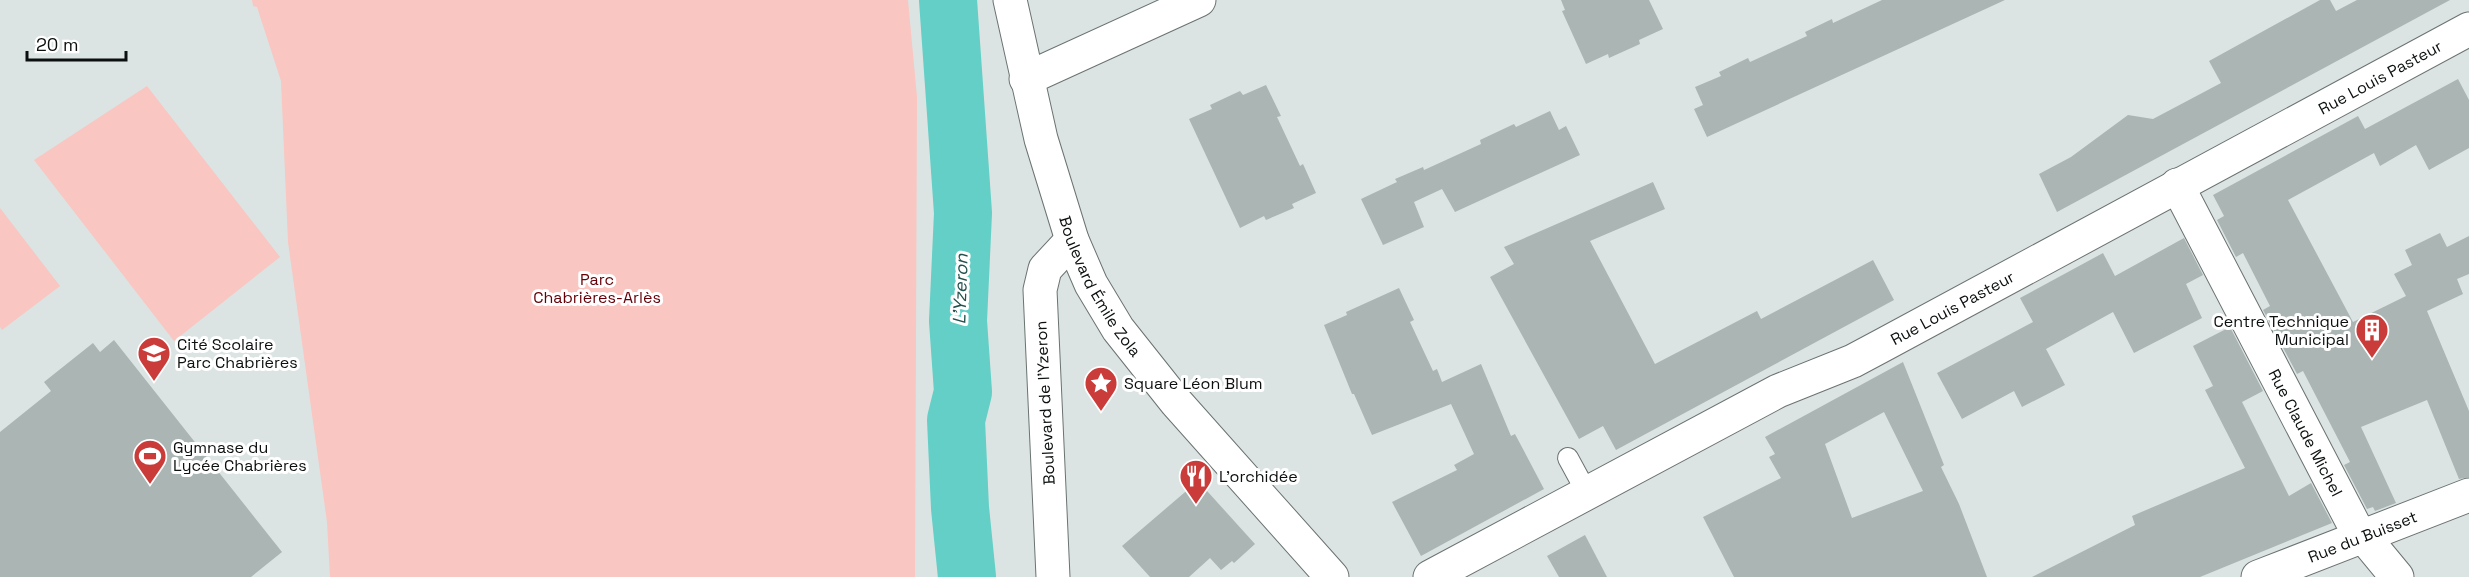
<svg xmlns="http://www.w3.org/2000/svg" width="2469" height="577" font-family="'Space Grotesk',sans-serif">
<style>
.green{fill:#f9c6c1}
.lines{fill:none;stroke-linecap:round;stroke-linejoin:round}
.river{stroke:#63cfc6;stroke-width:58}
.building{fill:#abb5b3;fill-rule:evenodd}
.service-casing{stroke:#6a7371;stroke-width:22}
.minor-casing{stroke:#6a7371;stroke-width:35}
.secondary-casing{stroke:#6a7371;stroke-width:35}
.service{stroke:#fff;stroke-width:20}
.minor{stroke:#fff;stroke-width:33}
.secondary{stroke:#fff;stroke-width:33}
.labels{text-anchor:middle;dominant-baseline:central;stroke-width:6;stroke-linejoin:round;paint-order:stroke}
.street-label{font-size:16px;fill:#0c0f0f;stroke:#fff}
.park-label{font-size:16px;fill:#650008;stroke:#fff}
.poi-label{font-size:16px;fill:#0c0f0f;stroke:#fff;text-anchor:start}
.water-label{font-size:18px;font-style:italic;fill:#23524e;stroke:#fff}
</style>
<rect width="100%" height="100%" fill="#dbe4e3"/>
<g class="green">
<path d="M252,0H908L917,97L915,577H330L327,522L288,242L281,81L257,7L253,6Z"/>
<path d="M147,86L280,257L174,341L34,160Z"/>
<path d="M0,208L60,286L2,330L0,327Z"/>
</g>
<g class="lines">
<path class="river" d="M948,0L963,213L958,321L963,392L956,420L960,508L967,577"/>
</g>
<g class="building">
<path d="M1561,0H1649L1663,29L1639,40L1640,44L1609,58L1608,54L1586,64L1562,11L1565,10Z"/>
<path d="M1882,0H2005L1707,137L1694,109L1703,105L1695,87L1721,76L1719,72L1748,58L1750,62L1807,36L1805,32L1832,19L1833,23Z"/>
<path d="M2320,0H2330L2336,11L2357,0H2450L2057,212L2039,174L2071,157L2128,115L2153,119L2221,83L2209,61Z"/>
<path d="M2458,79L2469,100V148L2429,170L2416,145L2380,166L2374,153L2288,200L2353,322L2406,296L2394,274L2412,265L2405,250L2440,233L2447,247L2469,236V274L2457,279L2463,294L2427,311L2469,411V477L2459,479L2427,400L2361,427L2396,503L2375,511L2373,507L2367,509L2344,465L2350,462L2303,371L2297,374L2263,310L2270,306L2243,253L2236,257L2217,220L2224,216L2213,195L2358,116L2365,129Z"/>
<path d="M1266,85L1281,116L1277,117L1300,166L1303,164L1316,193L1292,204L1294,208L1266,220L1264,216L1240,228L1189,119L1212,109L1210,105L1240,91L1243,95Z"/>
<path d="M1550,111L1559,130L1566,126L1580,155L1455,212L1442,189L1414,202L1424,227L1383,245L1361,199L1397,182L1395,179L1423,167L1424,170L1481,144L1480,140L1514,124L1516,127Z"/>
<path d="M1653,182L1665,209L1590,241L1655,364L1757,311L1761,319L1873,260L1894,300L1616,450L1603,426L1579,439L1490,277L1514,264L1504,247Z"/>
<path d="M2184,238L2203,275L2186,284L2202,318L2134,353L2113,312L2046,349L2065,385L2022,407L2014,391L1962,419L1937,373L2033,322L2020,298L2103,253L2115,276Z"/>
<path d="M1399,288L1414,320L1410,322L1433,371L1437,369L1442,382L1481,364L1511,436L1515,434L1544,489L1421,556L1392,502L1457,470L1454,465L1474,454L1451,404L1372,435L1354,394H1352L1324,325L1347,315L1346,312Z"/>
<path d="M2230,327L2263,391L2242,402L2289,496L2311,483L2332,523L2200,577H2032L2135,525L2132,516L2245,468L2205,390L2213,386L2193,346Z"/>
<path d="M114,340L282,552L251,577H0V432L51,391L44,382L93,343L100,352Z"/>
<path d="M1903,362L1944,465L1941,467L1959,504L1987,577H1734L1703,517L1781,478L1769,457L1775,454L1765,437ZM1884,412L1923,491L1852,518L1825,444Z"/>
<path d="M1198,481L1255,544L1234,563L1232,561L1221,570L1210,558L1189,577H1150L1122,546Z"/>
<path d="M1585,535L1607,577H1559L1547,556Z"/>
</g>
<g class="lines">
<defs>
<path id="service" d="M1568,458L1587,493"/>
<g id="minor">
<path d="M1026,79L1199,0"/>
<path id="s1" d="M2177,185L2354,525L2397,577"/>
<path d="M1053,577L1040,290L1045,269L1072,240"/>
<path id="s2" d="M1430,577L1778,391L1853,361L1883,345L2469,29"/>
<path id="s3" d="M2258,577L2469,495"/>
</g>
<g id="secondary">
<path id="s4" d="M1010,0L1041,139L1072,240L1091,284L1118,329L1176,402L1332,577"/>
</g>
</defs>
<use href="#service" class="service-casing"/>
<use href="#minor" class="minor-casing"/>
<use href="#secondary" class="secondary-casing"/>
<use href="#service" class="service"/>
<use href="#minor" class="minor"/>
<use href="#secondary" class="secondary"/>
</g>
<defs>
<symbol id="building-pin" viewBox="-11 -11 22 30"><path d="M0 17L-7.5 6A9.5 9.5 0 1 1 7.5 6Z" fill="#ca3c3a" stroke="#fff"/><path d="M-4-6H4V6H1V3H-1V6H-4ZM-2.5-4.3h1.7v1.8h-1.7ZM.8-4.3h1.7v1.8H.8ZM-2.5-1h1.7V.8h-1.7ZM.8-1h1.7V.8H.8Z" fill="#fff"/></symbol>
<symbol id="school-pin" viewBox="-11 -11 22 30"><path d="M0 17L-7.5 6A9.5 9.5 0 1 1 7.5 6Z" fill="#ca3c3a" stroke="#fff"/><path d="M0-5L7-2L0 1L-7-2ZM-4 1L0 2.5L4 1V4Q0 6-4 4Z" fill="#fff"/></symbol>
<symbol id="sight-pin" viewBox="-11 -11 22 30"><path d="M0 17L-7.5 6A9.5 9.5 0 1 1 7.5 6Z" fill="#ca3c3a" stroke="#fff"/><path d="M0-6L1.8-2.2L6-1.7L2.9 1.2L3.7 5.4L0 3.3L-3.7 5.4L-2.9 1.2L-6-1.7L-1.8-2.2Z" fill="#fff"/></symbol>
<symbol id="stadium-pin" viewBox="-11 -11 22 30"><path d="M0 17L-7.5 6A9.5 9.5 0 1 1 7.5 6Z" fill="#ca3c3a" stroke="#fff"/><path d="M0-5a6.5 5 0 1 0 0 10a6.5 5 0 1 0 0-10ZM-3.5-1.8h7v3.6h-7Z" fill="#fff"/></symbol>
<symbol id="restaurant-pin" viewBox="-11 -11 22 30"><path d="M0 17L-7.5 6A9.5 9.5 0 1 1 7.5 6Z" fill="#ca3c3a" stroke="#fff"/><path d="M-5-6h1v4h1v-4h1v4h1v-4h1v5L-1.5 .5V6h-2V.5L-5-1ZM5-6V6H3V1.5H1.5Q1.5-4 5-6Z" fill="#fff"/></symbol>
</defs>
<g fill-rule="evenodd">
<use href="#building-pin" x="2353" y="311" width="38" height="52"/>
<use href="#school-pin" x="135" y="334" width="38" height="52"/>
<use href="#sight-pin" x="1082" y="364" width="38" height="52"/>
<use href="#stadium-pin" x="131" y="437" width="38" height="52"/>
<use href="#restaurant-pin" x="1177" y="457" width="38" height="52"/>
</g>
<g class="labels">
<g class="street-label">
<text stroke="none"><textPath href="#s2" startOffset="1074">Rue Louis Pasteur</textPath></text>
<text stroke="none"><textPath href="#s4" startOffset="302">Boulevard Émile Zola</textPath></text>
<text stroke="none"><textPath href="#s2" startOffset="588">Rue Louis Pasteur</textPath></text>
<text transform="translate(1045 403) rotate(-93)">Boulevard de l'Yzeron</text>
<text stroke="none"><textPath href="#s1" startOffset="279">Rue Claude Michel</textPath></text>
<text stroke="none"><textPath href="#s3" startOffset="112">Rue du Buisset</textPath></text>
</g>
<g class="park-label">
<text x="597" y="279">Parc<tspan x="597" dy="18">Chabrières-Arlès</tspan></text>
</g>
<g class="poi-label">
<text x="2349" y="321" text-anchor="end">Centre Technique<tspan x="2349" dy="18">Municipal</tspan></text>
<text x="177" y="344">Cité Scolaire<tspan x="177" dy="18">Parc Chabrières</tspan></text>
<text x="1124" y="383">Square Léon Blum</text>
<text x="173" y="447">Gymnase du<tspan x="173" dy="18">Lycée Chabrières</tspan></text>
<text x="1219" y="476">L'orchidée</text>
</g>
<g class="water-label">
<text transform="translate(960 289) rotate(-88)">L'Yzeron</text>
</g>
</g>
<path d="M27 51v9h99v-9" fill="none" stroke="#0c0f0f" stroke-width="3"/>
<text x="36" y="51" font-size="18" fill="#0c0f0f" stroke="#ffffff" stroke-width="4.5" paint-order="stroke">20 m</text>
</svg>
